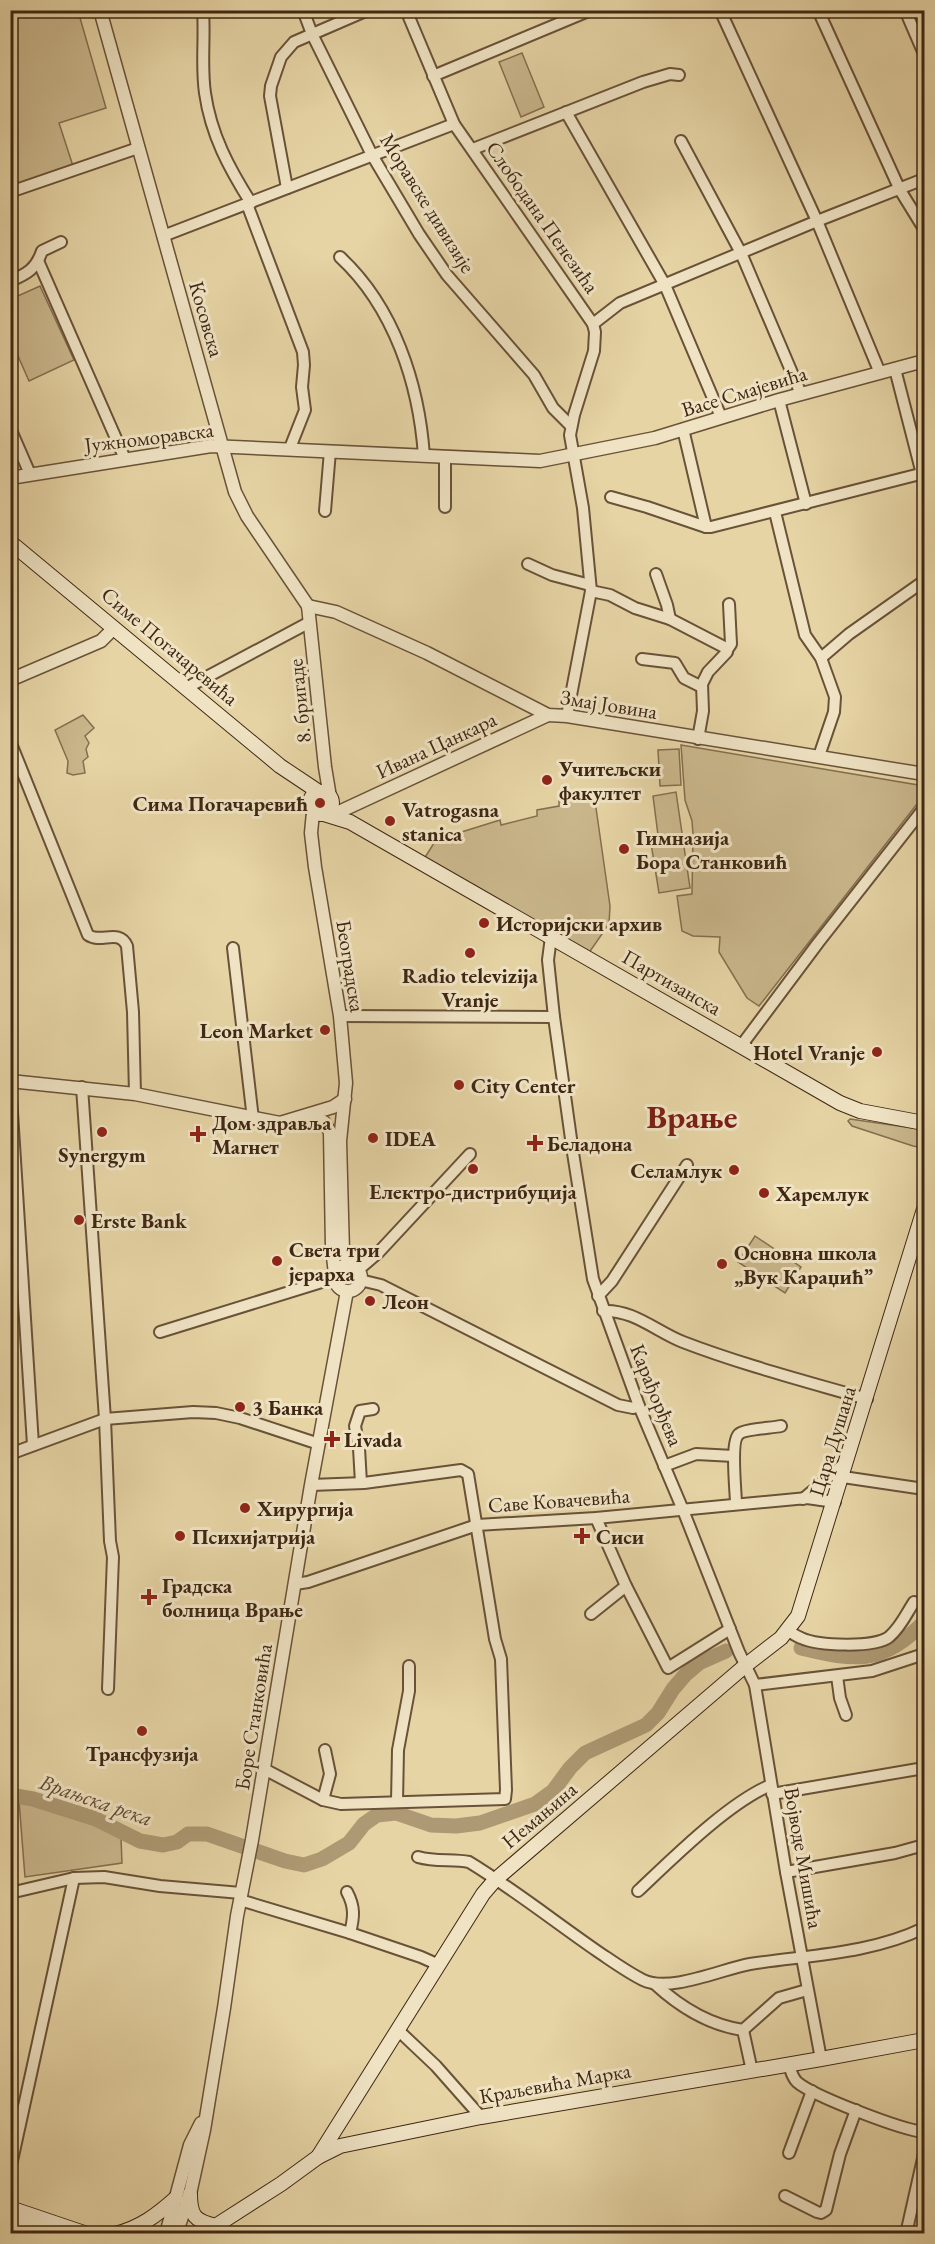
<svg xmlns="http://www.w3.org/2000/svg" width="935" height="2244" font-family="'EB Garamond',serif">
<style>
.green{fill:#cab78c;stroke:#846f50;stroke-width:1.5}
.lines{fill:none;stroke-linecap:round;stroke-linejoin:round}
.river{stroke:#ad9973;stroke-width:15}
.minor-casing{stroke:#695238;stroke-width:14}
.tertiary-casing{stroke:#695238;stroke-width:15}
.secondary-casing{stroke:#3f2713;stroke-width:16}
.minor{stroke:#efe3c4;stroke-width:10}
.tertiary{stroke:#efe3c4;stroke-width:12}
.secondary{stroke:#efe3c4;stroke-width:14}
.poi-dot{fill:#8f2418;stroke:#efe3c4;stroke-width:2}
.labels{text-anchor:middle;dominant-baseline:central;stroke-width:6;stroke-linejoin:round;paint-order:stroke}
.street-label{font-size:21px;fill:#3f2713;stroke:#efe3c4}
.poi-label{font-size:21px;font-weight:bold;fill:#3f2713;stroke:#efe3c4;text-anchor:start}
.water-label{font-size:22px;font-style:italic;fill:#604930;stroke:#efe3c4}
.town-label{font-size:33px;font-weight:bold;fill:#7a1f14;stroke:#efe3c4}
</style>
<rect width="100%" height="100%" fill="#e6d4a5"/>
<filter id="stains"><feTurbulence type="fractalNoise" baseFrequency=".00333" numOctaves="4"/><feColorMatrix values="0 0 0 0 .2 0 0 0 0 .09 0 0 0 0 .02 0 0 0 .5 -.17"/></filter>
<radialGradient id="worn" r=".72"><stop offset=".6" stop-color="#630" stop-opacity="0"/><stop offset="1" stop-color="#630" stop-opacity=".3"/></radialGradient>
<g class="green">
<path d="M10,11H78L106,108L59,123L73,166L16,185L10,171Z"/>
<path d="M522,53L544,107L521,117L499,62Z"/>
<path d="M40,286L74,360L29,381L11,340V299Z"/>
<path d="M83,715L94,728L85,736L89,743L86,749L88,757L83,761L85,773L73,775L67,773L68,761L55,730Z"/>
<path d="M681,745L924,786V795L759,1006L747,998L719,952L720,937L693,936L682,931L677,896L692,894L693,834L692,821L685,800Z"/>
<path d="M679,749L681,785L660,786L658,750Z"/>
<path d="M676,792L690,888L659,893L650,837L658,835L653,796Z"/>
<path d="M594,794L610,906L609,924L586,957L540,930L476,886L422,862L436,840L500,820L501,825L537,816V810L559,806V800Z"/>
<path d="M850,1119L919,1129L924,1134V1140L918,1147L913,1146L852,1126L848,1121Z"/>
<path d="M755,1236L801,1267L785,1293L738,1262Z"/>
<path d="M19,1801L94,1823L121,1838L122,1863L25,1877Z"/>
</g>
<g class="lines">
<g class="river">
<path d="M801,1648C855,1661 883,1665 924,1622"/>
<path d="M10,1795L33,1799L96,1819L140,1841L163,1845L177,1842L188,1834H207L285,1861L304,1865L322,1859L349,1843L364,1824L377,1815L396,1813L431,1825L456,1826L480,1823L535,1804L553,1791L570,1768L585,1753L646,1725L658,1713L673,1689L685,1675L699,1663L726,1651"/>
</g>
<defs>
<g id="minor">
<path d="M203,10C205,38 201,66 205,93C211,135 229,168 251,203"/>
<path d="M303,10L312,34L372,155L419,234L447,275L534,375L553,408L571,426"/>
<path d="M406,10L454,124L593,324L595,332L594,351L574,415L570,435L583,508L591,591L567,716"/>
<path d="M720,10L817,221L880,373"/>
<path d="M818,10L900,190L924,229"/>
<path d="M905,10L924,54"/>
<path d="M433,76L591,10"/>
<path d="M566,112L665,285L721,417"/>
<path d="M681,141L741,253L801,394"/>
<path d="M473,149L643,82L670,74L679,75"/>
<path d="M287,188L270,96L271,86L281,57L294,42L368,10"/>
<path d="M10,192L138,148"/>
<path d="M247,204L303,352L304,365L302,387L305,410L290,448"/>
<path d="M163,236L454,124"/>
<path d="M340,257C394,307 419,384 424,456"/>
<path d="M39,263L125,459"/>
<path d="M10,281C27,274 36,269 42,251L61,242"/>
<path d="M593,324L620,303L817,221L924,179"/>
<path d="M895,369L922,474"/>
<path d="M779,400L806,504"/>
<path d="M10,428L30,474"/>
<path d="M683,429L706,527"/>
<path d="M611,497L647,507L706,527H711L924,473"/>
<path d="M445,507V458"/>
<path d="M325,511L330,451"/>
<path d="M775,512L805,635L821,658L835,697L834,712L819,756"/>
<path d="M528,564L552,575L590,585"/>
<path d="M656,574L667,605L670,619"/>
<path d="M591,591L610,595L635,608L670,619L726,648L727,652L708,672L702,684L703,711L698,739"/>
<path d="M727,650L731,644L729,604"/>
<path d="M821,658L849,634L924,581"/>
<path d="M642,659L675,663L684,678L702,687"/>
<path d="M188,687L310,622"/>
<path d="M10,741L88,935C101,944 119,928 127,946L133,1012L135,1094"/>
<path d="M551,937L548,960L554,1017L573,1153L593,1279L639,1406L683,1510L739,1652L755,1685L786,1872L821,2059"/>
<path d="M233,948L253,1119"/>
<path d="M340,1016L554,1017"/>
<path d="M741,1046L818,943L924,808"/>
<path d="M10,1081L33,1445"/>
<path d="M82,1087L105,1419L110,1541L113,1557L108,1689"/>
<path d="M358,1270L378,1253L470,1154"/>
<path d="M360,1280L381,1285L618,1405L633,1408L639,1406"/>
<path d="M598,1296L612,1281L687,1165"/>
<path d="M603,1311C633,1309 657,1332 683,1342C743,1365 805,1381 867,1399"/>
<path d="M160,1332L325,1281L335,1280"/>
<path d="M10,1454L105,1419L193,1412L216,1413L240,1418L319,1444"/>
<path d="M664,1466L696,1454L734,1456"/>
<path d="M843,1477L924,1489"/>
<path d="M361,1483L359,1448L355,1426L360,1411L373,1409"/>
<path d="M803,1499L846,1462"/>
<path d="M736,1504C736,1492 730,1441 739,1434C744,1429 772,1428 781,1426"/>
<path d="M596,1518L626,1586L668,1668L730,1629"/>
<path d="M295,1584L308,1582L477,1525L596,1518L807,1498L835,1502"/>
<path d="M591,1614L626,1586"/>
<path d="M788,1631C792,1633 796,1636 801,1638C818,1646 875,1648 889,1637C901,1627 906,1614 914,1602"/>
<path d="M837,1676L840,1698L846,1715"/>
<path d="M755,1685L872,1671L924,1654"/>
<path d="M264,1769L323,1800L341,1804L505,1799L506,1790L501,1659L495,1639L468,1474L461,1470L364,1483L311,1485"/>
<path d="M772,1794L924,1768"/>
<path d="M323,1800L330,1774L325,1750"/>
<path d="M397,1802L398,1750L409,1691V1666"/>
<path d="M418,1857C435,1862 452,1859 469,1862C512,1888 555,1922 597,1951C612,1961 627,1972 643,1980C670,1993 722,1969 750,1964C809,1955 870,1954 924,1928"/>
<path d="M786,1872L895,1853L924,1845"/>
<path d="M638,1891C672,1859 729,1802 771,1785"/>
<path d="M347,1892C355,1907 354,1917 350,1933"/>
<path d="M10,1893L74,1878L104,1877L160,1886L241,1893"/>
<path d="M240,1900L350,1933L421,1957L439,1965"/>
<path d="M655,1984C680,2007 709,2025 743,2030L752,2071"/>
<path d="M743,2030L779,1998L807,1990"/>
<path d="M399,2031L436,2066L481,2117"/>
<path d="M789,2065C791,2071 792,2077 797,2082C813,2096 902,2130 924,2132"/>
<path d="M789,2153L812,2091"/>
<path d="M10,2170L74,1878"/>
<path d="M785,2196L817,2212L821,2213L826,2210L840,2154L856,2110"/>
<path d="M906,2234L924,2154"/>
</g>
<g id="tertiary">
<path d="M100,10L235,492L247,516L308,606L325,767L330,797"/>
<path d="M10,478L211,446L540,461L655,438L779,400L924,361"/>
<path d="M308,606L336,612L427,653L548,715L567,716L924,774"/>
<path d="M10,680L101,641L114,628"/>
<path d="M341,811L548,715"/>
<path d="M313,812L311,833L315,867L340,1016L346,1083L340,1141L343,1252L352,1266"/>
<path d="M10,1081L135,1094L280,1123L333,1107L345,1099"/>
<path d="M308,1115L324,1122L330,1132L332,1248L335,1274"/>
<circle cx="348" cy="1278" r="13"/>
<path d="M166,2234L190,2145L201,2123"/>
<path d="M176,2234L190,2194L204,2130L224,2008L237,1916L252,1840L311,1485L347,1291"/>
</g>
<g id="secondary">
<path d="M10,542L280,766L319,792"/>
<circle cx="321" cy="803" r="11"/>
<path d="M324,814L350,822L840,1103L860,1111L924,1123"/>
<path d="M318,2157L483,1894L495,1880L746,1665L781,1638L798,1616L924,1209"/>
<path d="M190,2194C190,2216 195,2221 216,2226"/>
<path d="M10,2208L87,2234"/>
<path d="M10,2220L48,2234"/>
<path d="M115,2234C140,2228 157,2215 176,2198"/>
<path d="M203,2234L281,2184L318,2157L340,2146L481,2117L821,2059L924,2040"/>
</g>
</defs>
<use href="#minor" class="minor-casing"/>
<use href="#tertiary" class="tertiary-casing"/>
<use href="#secondary" class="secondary-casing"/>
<use href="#minor" class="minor"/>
<use href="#tertiary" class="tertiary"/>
<use href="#secondary" class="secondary"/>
</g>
<g class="poi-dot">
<circle cx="547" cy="780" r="6"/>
<circle cx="320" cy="803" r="6"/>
<circle cx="390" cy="821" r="6"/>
<circle cx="624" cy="849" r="6"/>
<circle cx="484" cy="923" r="6"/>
<circle cx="470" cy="953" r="6"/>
<circle cx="325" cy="1030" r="6"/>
<circle cx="877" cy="1052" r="6"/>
<circle cx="459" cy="1085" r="6"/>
<circle cx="102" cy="1132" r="6"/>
<path d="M195 1125h6v6h6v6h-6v6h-6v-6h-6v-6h6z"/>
<circle cx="373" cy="1138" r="6"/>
<path d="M532 1134h6v6h6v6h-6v6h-6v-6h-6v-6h6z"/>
<circle cx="473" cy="1169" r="6"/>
<circle cx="734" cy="1170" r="6"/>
<circle cx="764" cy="1193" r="6"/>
<circle cx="79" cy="1220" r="6"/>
<circle cx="277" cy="1261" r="6"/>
<circle cx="722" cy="1264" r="6"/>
<circle cx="370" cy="1301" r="6"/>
<circle cx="240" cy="1407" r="6"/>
<path d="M329 1430h6v6h6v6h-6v6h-6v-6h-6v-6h6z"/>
<circle cx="245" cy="1508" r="6"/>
<circle cx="180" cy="1536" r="6"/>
<path d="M579 1527h6v6h6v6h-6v6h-6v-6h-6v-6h6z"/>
<path d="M146 1588h6v6h6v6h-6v6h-6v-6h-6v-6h6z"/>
<circle cx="142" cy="1731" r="6"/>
</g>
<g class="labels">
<g class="street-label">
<text transform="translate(428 203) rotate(58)">Моравске дивизије</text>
<text transform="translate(543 217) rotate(55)">Слободана Пенезића</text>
<text transform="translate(207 319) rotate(74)">Косовска</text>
<text transform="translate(744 391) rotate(-17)">Васе Смајевића</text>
<text transform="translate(149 437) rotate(-7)">Јужноморавска</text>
<text transform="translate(170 646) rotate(40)">Симе Погачаревића</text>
<text transform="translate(299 701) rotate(-96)">8. бригаде</text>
<text transform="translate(609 704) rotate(9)">Змај Јовина</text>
<text transform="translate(436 745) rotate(-25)">Ивана Цанкара</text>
<text transform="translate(351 966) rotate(81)">Београдска</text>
<text transform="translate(672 982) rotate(30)">Партизанска</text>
<text transform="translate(657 1395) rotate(68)">Карађорђева</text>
<text transform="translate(832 1441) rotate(-73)">Цара Душана</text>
<text transform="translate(559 1500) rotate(-4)">Саве Ковачевића</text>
<text transform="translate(253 1717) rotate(-81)">Боре Станковића</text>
<text transform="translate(539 1815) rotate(-40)">Немањина</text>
<text transform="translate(804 1858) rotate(80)">Војводе Мишића</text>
<text transform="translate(555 2083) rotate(-10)">Краљевића Марка</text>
</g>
<g class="poi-label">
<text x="559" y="768">Учитељски<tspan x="559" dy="24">факултет</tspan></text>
<text x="308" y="803" text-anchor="end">Сима Погачаревић</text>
<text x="402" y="809">Vatrogasna<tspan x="402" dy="24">stanica</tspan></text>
<text x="636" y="837">Гимназија<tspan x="636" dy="24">Бора Станковић</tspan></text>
<text x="496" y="923">Историјски архив</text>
<text x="470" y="975" text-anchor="middle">Radio televizija<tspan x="470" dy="24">Vranje</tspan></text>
<text x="313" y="1030" text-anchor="end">Leon Market</text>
<text x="865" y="1052" text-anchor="end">Hotel Vranje</text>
<text x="471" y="1085">City Center</text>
<text x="212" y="1122">Дом здравља<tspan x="212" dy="24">Магнет</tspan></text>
<text x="385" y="1138">IDEA</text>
<text x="547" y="1143">Беладона</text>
<text x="102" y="1154" text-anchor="middle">Synergym</text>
<text x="722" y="1170" text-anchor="end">Селамлук</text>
<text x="473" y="1191" text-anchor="middle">Електро-дистрибуција</text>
<text x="776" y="1193">Харемлук</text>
<text x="91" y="1220">Erste Bank</text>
<text x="289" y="1249">Света три<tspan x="289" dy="24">јерарха</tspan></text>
<text x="734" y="1252">Основна школа<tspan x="734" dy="24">„Вук Караџић”</tspan></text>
<text x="382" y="1301">Леон</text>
<text x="252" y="1407">3 Банка</text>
<text x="344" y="1439">Livada</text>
<text x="257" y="1508">Хирургија</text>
<text x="192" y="1536">Психијатрија</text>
<text x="596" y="1536">Сиси</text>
<text x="162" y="1585">Градска<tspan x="162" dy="24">болница Врање</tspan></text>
<text x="142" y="1753" text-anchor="middle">Трансфузија</text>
</g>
<g class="water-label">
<text transform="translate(96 1800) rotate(19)">Врањска река</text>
</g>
<g class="town-label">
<text x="692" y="1116">Врање</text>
</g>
</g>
<rect width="935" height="2244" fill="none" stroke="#e6d4a5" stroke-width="36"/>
<rect x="12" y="12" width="911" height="2220" fill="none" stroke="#3f2713" stroke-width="3"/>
<rect x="18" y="18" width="899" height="2208" fill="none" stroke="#3f2713" stroke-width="1.5"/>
<rect width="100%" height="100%" filter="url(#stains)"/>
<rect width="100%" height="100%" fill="url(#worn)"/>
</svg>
